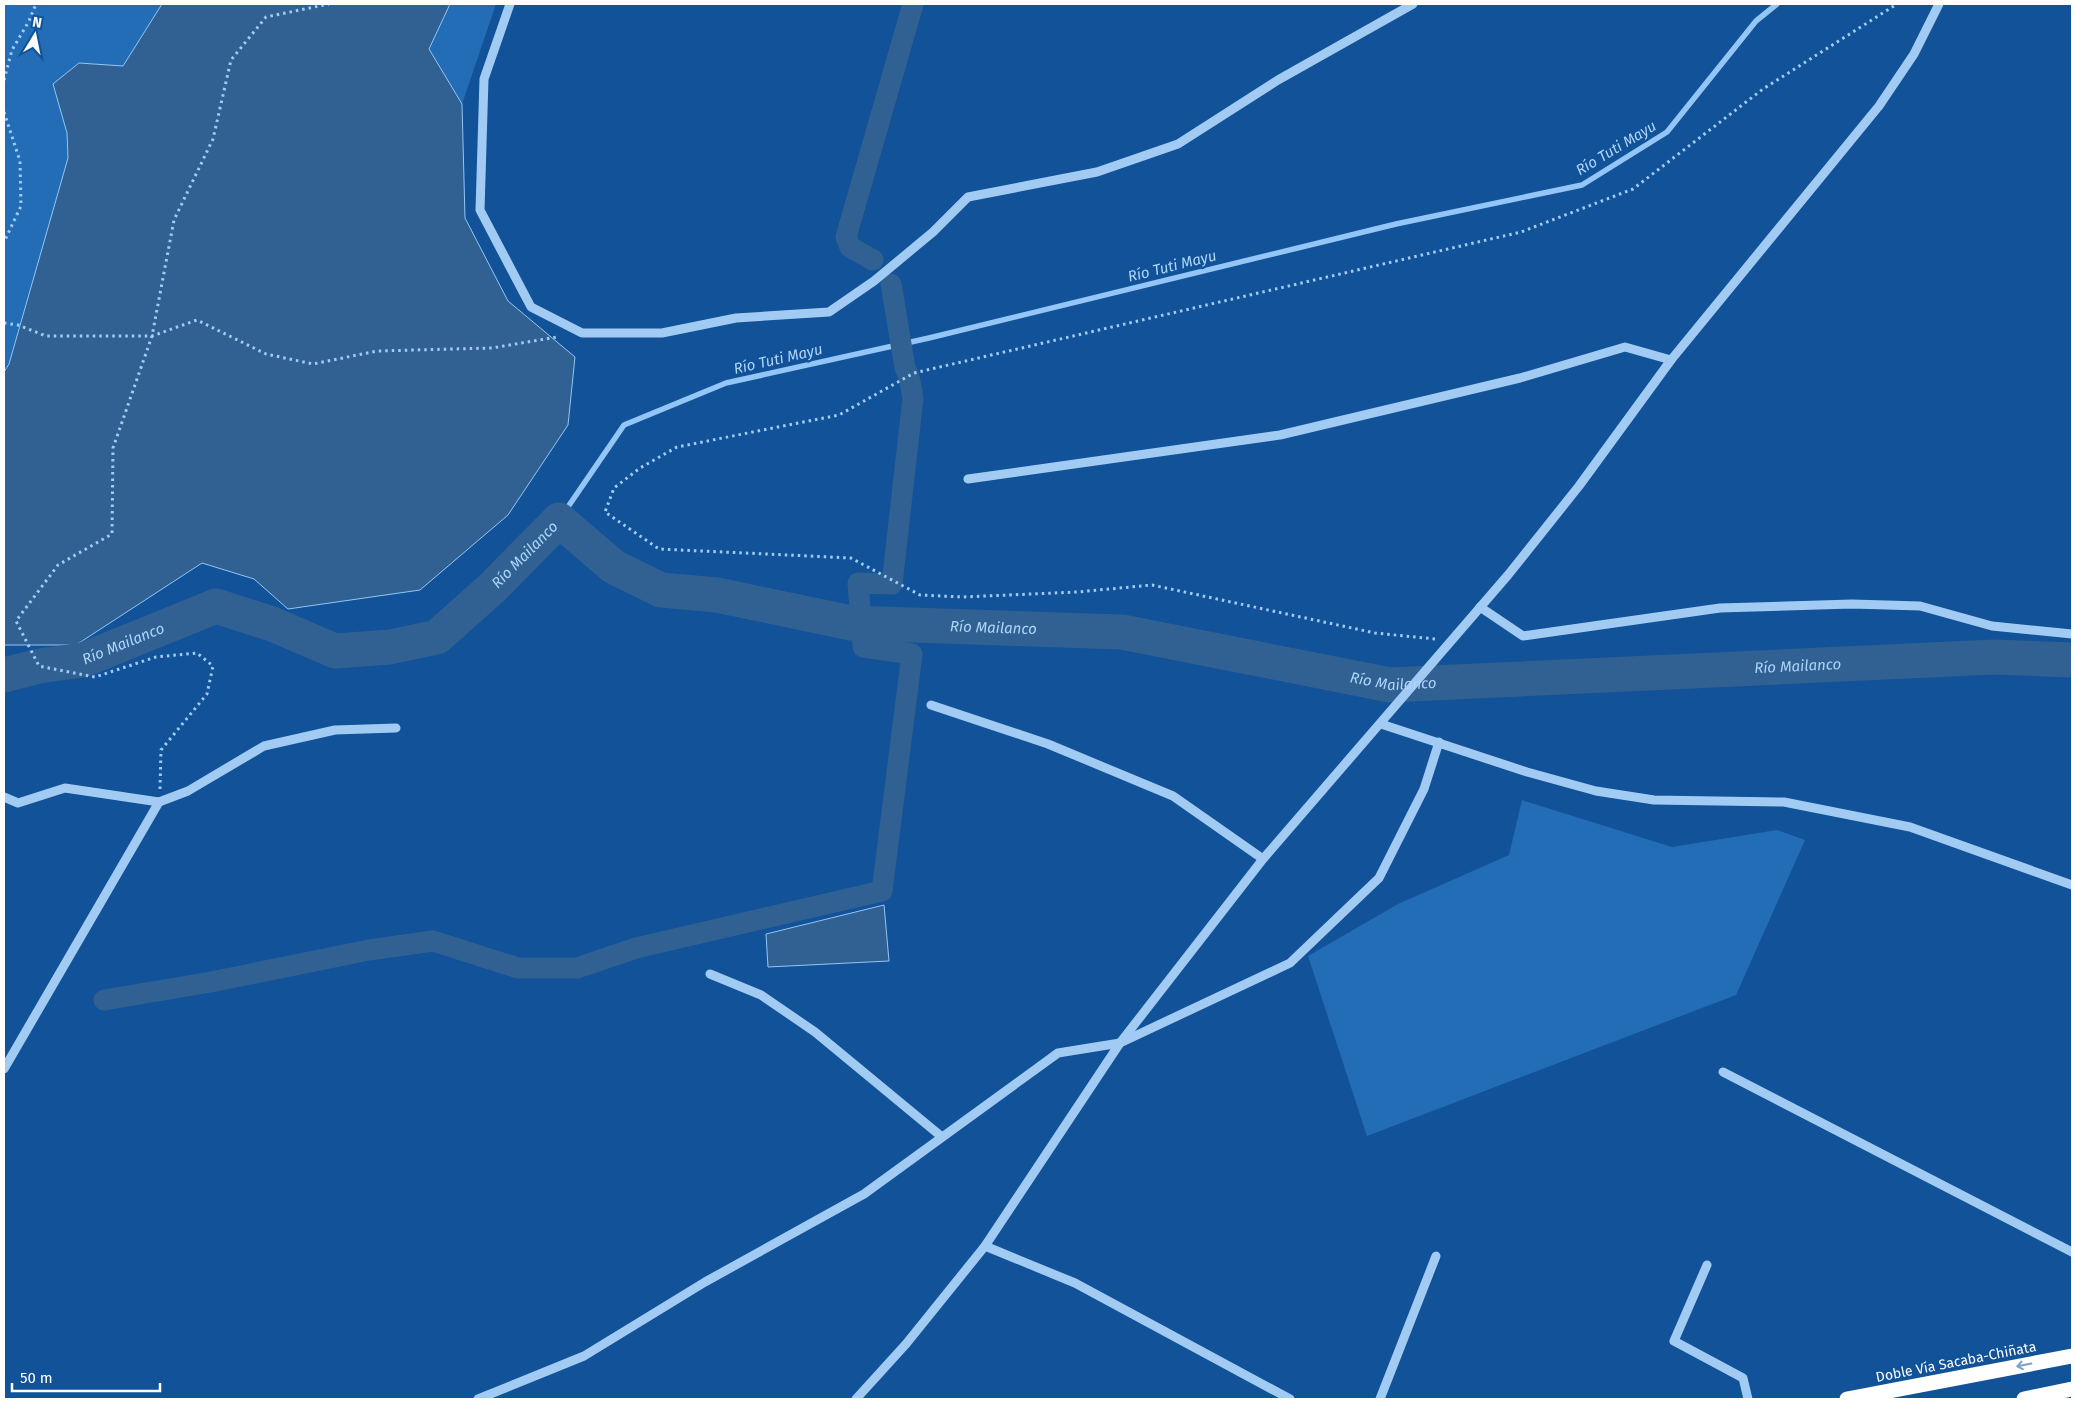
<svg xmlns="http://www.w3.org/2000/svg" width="2076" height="1403" font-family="'Fira Sans',sans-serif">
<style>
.green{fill:#236db7}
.water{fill:#316193;stroke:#93c6f7}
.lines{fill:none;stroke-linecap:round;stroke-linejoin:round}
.stream{stroke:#93c6f7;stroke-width:5.5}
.canal{stroke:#316193;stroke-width:21}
.river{stroke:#316193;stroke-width:35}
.path{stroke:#a2cbf4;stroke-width:3;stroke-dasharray:2.5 4;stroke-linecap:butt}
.minor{stroke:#a2cbf4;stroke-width:9}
.highway{stroke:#fff;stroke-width:15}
.oneway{stroke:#7ca0c6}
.labels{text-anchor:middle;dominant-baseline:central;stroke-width:4.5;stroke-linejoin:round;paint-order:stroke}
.street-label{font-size:14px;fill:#fff;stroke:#115298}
.water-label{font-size:15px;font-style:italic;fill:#aed5fa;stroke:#115298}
</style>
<rect width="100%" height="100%" fill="#115298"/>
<g class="green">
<path d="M4,4H162L123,67L79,63L53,84L67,133L68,158L9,364L4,372Z"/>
<path d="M450,4H496L462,104L429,49Z"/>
<path d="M1522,800L1672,847L1777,830L1805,840L1736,995L1367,1136L1308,956L1398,904L1509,855Z"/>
</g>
<g class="water">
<path d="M162,4H450L429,49L462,104L465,218L508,301L575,357L568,425L508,515L420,590L288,609L254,579L202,563L76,645H4V372L9,364L68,158L67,133L53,84L79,63L123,66Z"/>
<path d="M884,905L889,961L768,967L766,934Z"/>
</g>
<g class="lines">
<path class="stream" d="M559,520L624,425L726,383L929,338L1396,224L1582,185L1667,132L1756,21L1777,4"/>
<g class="canal">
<path d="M873,260L850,247L846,237L913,4"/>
<path d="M104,1000L211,982L369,950L433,941L518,968H577L636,948L882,891L912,654L863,647L858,583L892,584L913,398L909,377L905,368L891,284"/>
</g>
<path class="river" id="s1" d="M4,675L39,666L83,660L216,606L272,624L335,651L390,647L437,637L492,588L559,520L614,567L661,590L717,595L851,623L1122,632L1390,685L1994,657L2072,660"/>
<g class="path">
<path d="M4,80L12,50L29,21L36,4"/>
<path d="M4,112L20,161L21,206L4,242"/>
<path d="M4,323L18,325L46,336H152L197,320L266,354L313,364L377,351L492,348L557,337"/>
<path d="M1435,639L1375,633L1152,585L1077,592L963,597L920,595L851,558L659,549L605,512L614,488L640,468L677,447L839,415L914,373L1521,232L1633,189L1763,89L1897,4"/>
<path d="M160,789L161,750L207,694L213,666L197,653L156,657L95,677L39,666L16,621L58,565L112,534L113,448L152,336L174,220L213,139L231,60L266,17L329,4"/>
</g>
<g class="minor">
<path d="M510,4L484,79L480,210L531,307L582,333H662L736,318L829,312L874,281L933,232L968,197L1097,172L1178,144L1278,80L1413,4"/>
<path d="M968,479L1280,435L1520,378L1625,347L1671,360"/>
<path d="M1480,607L1523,636L1720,608L1852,604L1920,606L1992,626L2072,634"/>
<path d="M931,705L1048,744L1173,796L1263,859"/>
<path d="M1381,724L1527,772L1596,791L1654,800L1784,802L1910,827L2072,885"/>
<path d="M4,797L18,803L65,788L159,802L188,791L264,746L335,730L396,728"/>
<path d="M710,974L761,995L815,1032L942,1137"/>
<path d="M4,1069L159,802"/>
<path d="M1723,1072L2072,1252"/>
<path d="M985,1246L1075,1283L1290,1399"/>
<path d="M1707,1265L1674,1341L1743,1378L1748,1399"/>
<path d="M478,1399L584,1356L705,1282L864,1194L1058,1053L1120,1043L1290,963L1379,878L1424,789L1439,742"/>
<path d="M856,1399L906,1344L985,1246L1120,1043L1263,859L1508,575L1579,486L1671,360L1879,106L1914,54L1939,4"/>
<path d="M1380,1399L1436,1256"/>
</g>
<g class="highway">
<path d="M1847,1399L2072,1356"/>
<path d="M2024,1399L2072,1389"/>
</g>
</g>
<defs><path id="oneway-shaft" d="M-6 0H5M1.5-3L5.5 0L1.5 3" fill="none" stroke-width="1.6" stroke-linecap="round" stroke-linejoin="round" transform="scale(1.25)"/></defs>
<use class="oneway" href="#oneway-shaft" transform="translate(2024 1365) rotate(169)"/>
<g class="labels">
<g class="street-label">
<text transform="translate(1956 1362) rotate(-11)">Doble Vía Sacaba-Chiñata</text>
</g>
<g class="water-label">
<text transform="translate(1616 148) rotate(-31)">Río Tuti Mayu</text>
<text transform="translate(1172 266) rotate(-14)">Río Tuti Mayu</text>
<text transform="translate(778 359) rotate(-13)">Río Tuti Mayu</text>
<text stroke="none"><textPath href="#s1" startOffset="575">Río Mailanco</textPath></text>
<text stroke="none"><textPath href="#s1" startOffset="1084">Río Mailanco</textPath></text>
<text stroke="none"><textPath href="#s1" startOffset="124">Río Mailanco</textPath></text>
<text stroke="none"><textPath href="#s1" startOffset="1894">Río Mailanco</textPath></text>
<text stroke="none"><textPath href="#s1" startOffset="1489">Río Mailanco</textPath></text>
</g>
</g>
<rect width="2076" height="1403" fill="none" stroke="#ffffff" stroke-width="10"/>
<g transform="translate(35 35) rotate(10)" stroke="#115298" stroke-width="4" paint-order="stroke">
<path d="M0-4L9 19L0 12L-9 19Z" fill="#ffffff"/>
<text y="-8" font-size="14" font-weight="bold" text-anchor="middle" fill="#ffffff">N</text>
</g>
<path d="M12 1383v8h148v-8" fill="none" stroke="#ffffff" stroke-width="2.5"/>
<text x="20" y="1383" font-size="15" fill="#ffffff" stroke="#115298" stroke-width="4" paint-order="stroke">50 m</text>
</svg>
